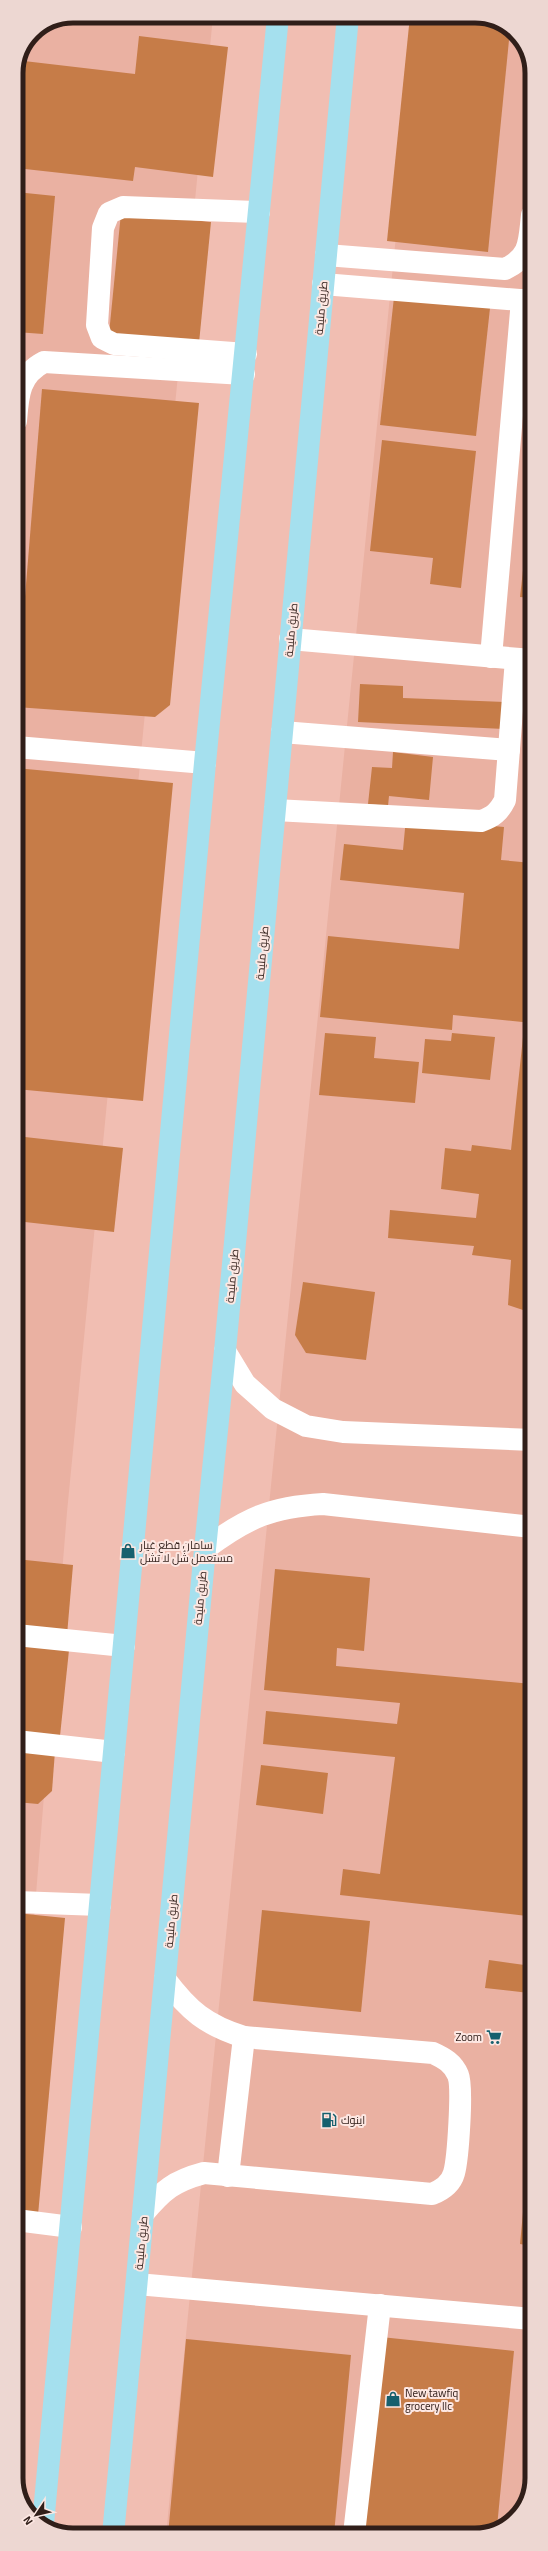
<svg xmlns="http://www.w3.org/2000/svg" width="548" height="2551" font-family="Georgia,Cairo,serif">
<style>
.built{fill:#eab1a2}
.building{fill:#c67c48}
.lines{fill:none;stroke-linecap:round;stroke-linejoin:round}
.minor{stroke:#fff;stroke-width:22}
.major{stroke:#a5e0ee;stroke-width:22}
.labels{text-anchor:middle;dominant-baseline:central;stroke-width:4;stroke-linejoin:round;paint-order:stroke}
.street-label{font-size:11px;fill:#301e19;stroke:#fde7e2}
.poi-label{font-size:11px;fill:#301e19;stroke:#fde7e2;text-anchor:start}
.rim{fill:none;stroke:#301e19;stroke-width:5}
</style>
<rect width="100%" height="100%" fill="#f1beb2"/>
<g class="built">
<path d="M73,16H213L67,1512L16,2141V73L33,33Z"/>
<path d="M418,16H482L515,33L531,66L532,2478L518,2515L482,2534L166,2535Z"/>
</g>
<g class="building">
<path d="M410,16H482L510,30L488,252L387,241Z"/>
<path d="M139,36L228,47L213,177L135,167L133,181L16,168V86H22L24,61L135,74Z"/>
<path d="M16,192L55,196L43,334L16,332Z"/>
<path d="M121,213L211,222L199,343L109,334Z"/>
<path d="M394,297L490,308L476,436L380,425Z"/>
<path d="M42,389L199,403L170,705L155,717L16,707Z"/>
<path d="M382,440L476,451L461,588L430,584L433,558L370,551Z"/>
<path d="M531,500H532V598L520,597Z"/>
<path d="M360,684L403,686V698L505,702L504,729L358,722Z"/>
<path d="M393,752L433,757L429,800L389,796L388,806L368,804L372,767L392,768Z"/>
<path d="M16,768L173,783L143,1101L16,1089Z"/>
<path d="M406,818L504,827L501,860L532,863V1023L453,1015L452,1030L320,1017L328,936L459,949L464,893L340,880L344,844L403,850Z"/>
<path d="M325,1033L376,1037L374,1058L419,1062L415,1103L319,1095Z"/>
<path d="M452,1033L495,1037L490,1080L422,1073L425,1039L451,1041Z"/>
<path d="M523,1037L532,1038V1313L508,1305L511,1260L472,1255L474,1246L388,1238L390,1210L476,1218L479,1194L441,1189L445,1148L471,1151L472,1145L511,1150Z"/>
<path d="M16,1136L123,1148L114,1232L16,1221Z"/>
<path d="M303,1282L375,1292L366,1360L306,1353L295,1335Z"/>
<path d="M16,1559L73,1565L67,1635L16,1631Z"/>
<path d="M275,1569L370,1578L364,1651L337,1648L336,1666L532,1684V1861L527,1916L340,1895L343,1869L380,1874L395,1757L263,1744L266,1711L397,1724L400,1703L264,1690Z"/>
<path d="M16,1644L69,1650L60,1736L16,1731Z"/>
<path d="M16,1748L55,1751L52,1791L38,1804L16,1802Z"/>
<path d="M261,1765L328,1773L323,1814L256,1805Z"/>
<path d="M262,1910L370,1921L361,2012L253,2001Z"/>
<path d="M16,1913L65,1918L38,2215L16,2213Z"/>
<path d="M489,1960L532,1966L529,1993L485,1988Z"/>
<path d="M531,2127H532V2246L520,2244Z"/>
<path d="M16,2236H24L18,2309H16Z"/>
<path d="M381,2337L514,2351L497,2527L482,2534H361Z"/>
<path d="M186,2339L351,2355L334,2534L168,2535Z"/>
<path d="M531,2418L532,2478L524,2498Z"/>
</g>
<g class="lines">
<g class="minor">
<path d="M326,255L505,269C531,257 529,241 532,215"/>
<path d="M323,284L532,301"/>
<path d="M246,354L114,344L102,338L97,325L103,228L109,213L123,207L259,212"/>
<path d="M16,421C18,395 19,375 44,362L244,374"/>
<path d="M290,639L532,660"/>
<path d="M491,657L522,300"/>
<path d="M282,732L509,750"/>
<path d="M16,747L205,763"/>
<path d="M275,810L481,821C493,817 499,812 505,800L516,659"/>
<path d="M225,1351L245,1384L273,1409L306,1426L343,1432L532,1440"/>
<path d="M205,1549C246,1518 271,1507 323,1504L532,1527"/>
<path d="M16,1635L124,1646"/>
<path d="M16,1741L114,1752"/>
<path d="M16,1902L100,1905"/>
<path d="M228,2176L244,2037"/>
<path d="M143,2214C163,2190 174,2181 204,2173L432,2194C442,2190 451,2184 454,2173C458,2159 463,2087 458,2075C453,2063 444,2058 433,2053L244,2037C206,2025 189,2011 165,1979"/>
<path d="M16,2220L71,2227"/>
<path d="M137,2284L532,2319"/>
<path d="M354,2534L380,2305"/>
</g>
<g class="major">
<path d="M43,2524L205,763L278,16"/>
<path d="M113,2535L205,1549L225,1351L348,16"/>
</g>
</g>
<defs>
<symbol id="shop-bare" viewBox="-9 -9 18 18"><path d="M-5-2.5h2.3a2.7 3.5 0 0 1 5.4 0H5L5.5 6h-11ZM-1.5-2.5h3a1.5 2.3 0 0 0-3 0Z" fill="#16606e" stroke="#fde7e2" stroke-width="2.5" paint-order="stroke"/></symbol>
<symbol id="supermarket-bare" viewBox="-9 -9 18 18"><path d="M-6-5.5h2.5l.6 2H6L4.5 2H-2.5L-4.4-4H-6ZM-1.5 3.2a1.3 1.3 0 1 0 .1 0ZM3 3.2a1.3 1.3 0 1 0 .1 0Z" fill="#16606e" stroke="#fde7e2" stroke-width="2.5" paint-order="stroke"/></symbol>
<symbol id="fuel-bare" viewBox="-9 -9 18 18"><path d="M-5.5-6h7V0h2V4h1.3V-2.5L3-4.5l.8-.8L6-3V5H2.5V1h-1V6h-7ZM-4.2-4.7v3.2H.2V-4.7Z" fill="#16606e" stroke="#fde7e2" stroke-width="2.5" paint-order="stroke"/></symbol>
</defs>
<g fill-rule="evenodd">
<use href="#shop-bare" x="117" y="1540" width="22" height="22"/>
<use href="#supermarket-bare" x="483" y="2026" width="22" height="22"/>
<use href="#fuel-bare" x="318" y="2109" width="22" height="22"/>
<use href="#shop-bare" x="382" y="2388" width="22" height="22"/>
</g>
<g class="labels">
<g class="street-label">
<text transform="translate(321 308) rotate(-85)">طريق مليحة</text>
<text transform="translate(291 630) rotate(-85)">طريق مليحة</text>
<text transform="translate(262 953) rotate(-85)">طريق مليحة</text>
<text transform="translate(232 1276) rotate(-85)">طريق مليحة</text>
<text transform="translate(200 1598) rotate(-85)">طريق مليحة</text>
<text transform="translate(171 1921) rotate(-85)">طريق مليحة</text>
<text transform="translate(141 2243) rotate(-85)">طريق مليحة</text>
</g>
<g class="poi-label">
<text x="140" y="1545">سامان قطع غيار<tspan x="140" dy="13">مستعمل شُل لا تشل</tspan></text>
<text x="482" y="2037" text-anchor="end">Zoom</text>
<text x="341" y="2120">اينوك</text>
<text x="405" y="2393">New tawfiq<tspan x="405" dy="13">grocery llc</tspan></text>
</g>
</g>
<path d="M0 0H548V2551H0ZM73 23H475A50 50 0 0 1 525 73V2478A50 50 0 0 1 475 2528H73A50 50 0 0 1 23 2478V73A50 50 0 0 1 73 23Z" fill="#edd7d2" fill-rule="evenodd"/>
<path class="rim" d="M73 23H475A50 50 0 0 1 525 73V2478A50 50 0 0 1 475 2528H73A50 50 0 0 1 23 2478V73A50 50 0 0 1 73 23Z"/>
<g transform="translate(36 2515) rotate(235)" stroke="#fde7e2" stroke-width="3" paint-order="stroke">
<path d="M0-3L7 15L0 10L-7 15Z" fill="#301e19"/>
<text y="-6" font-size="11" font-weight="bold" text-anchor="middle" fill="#301e19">N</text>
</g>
</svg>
